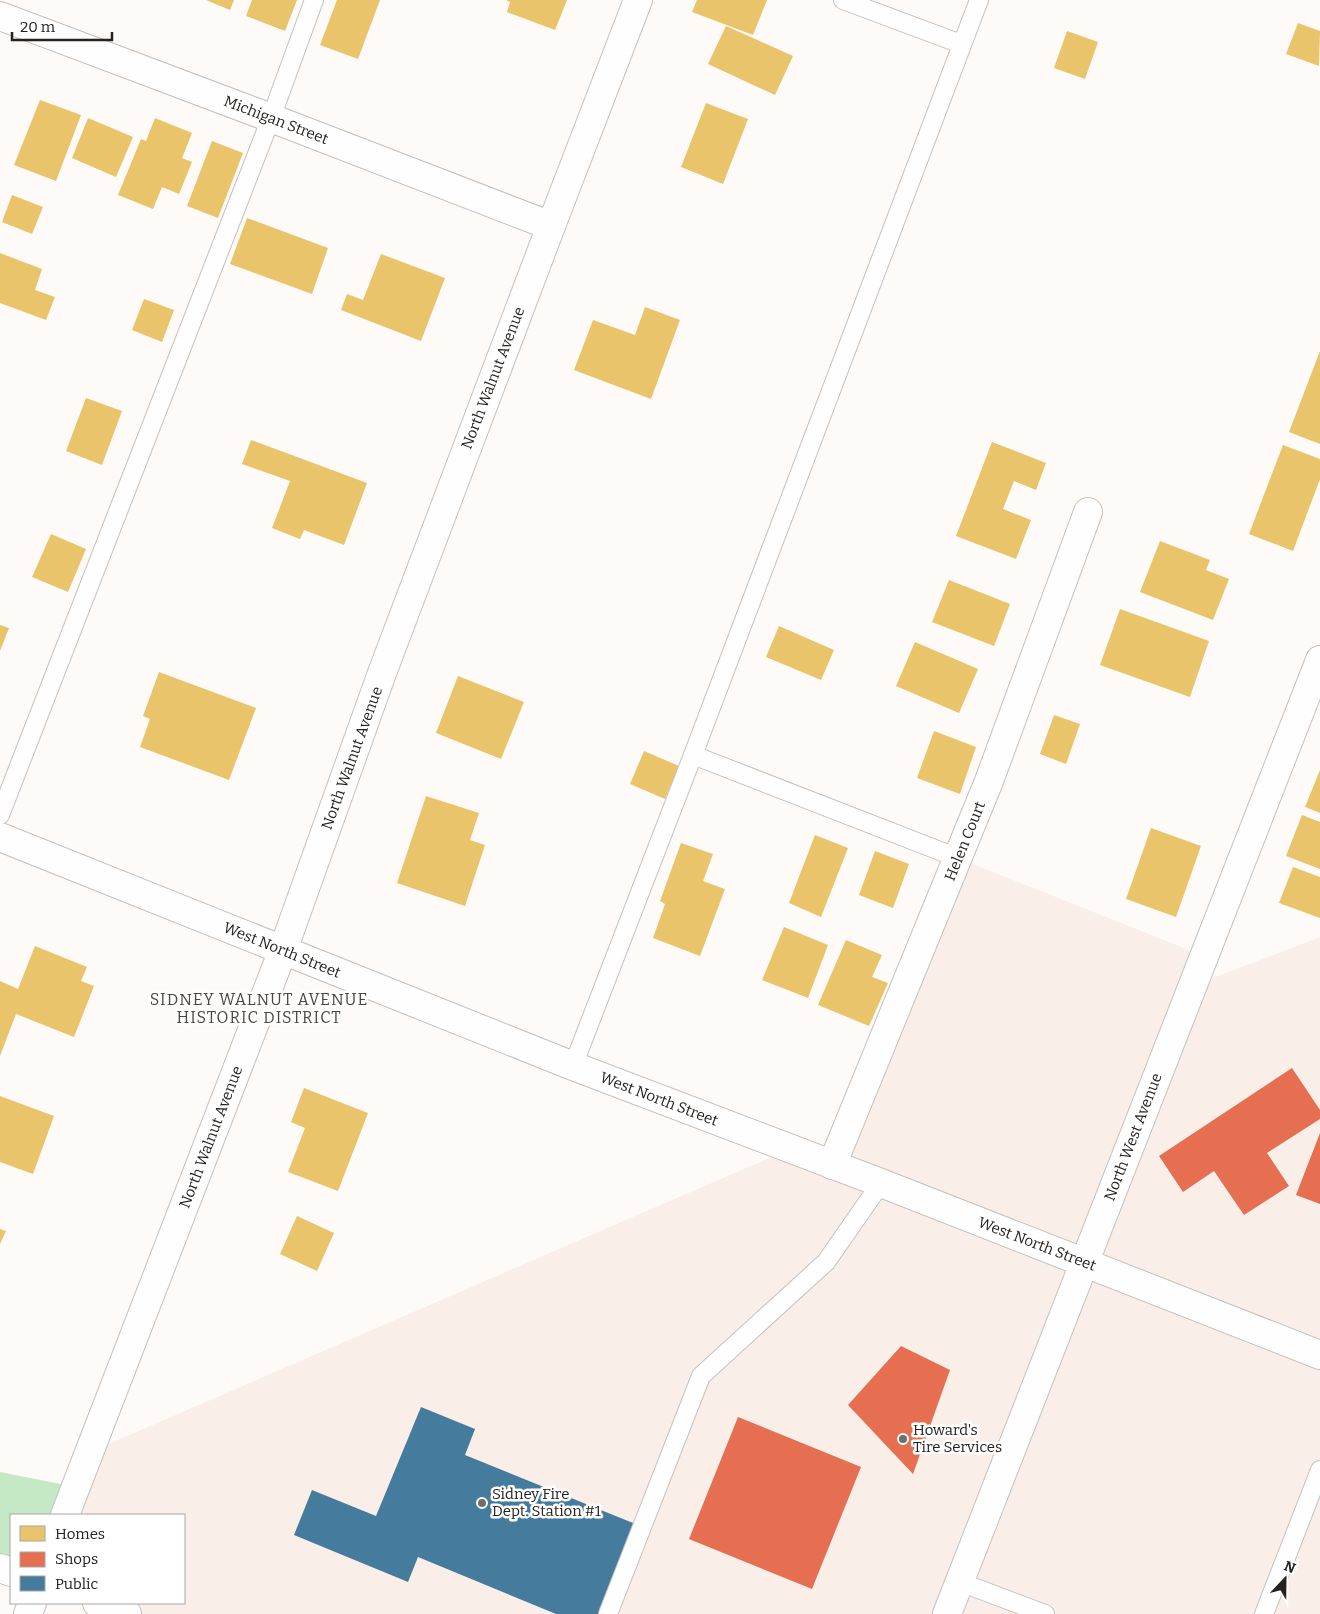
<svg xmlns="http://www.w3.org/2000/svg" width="1320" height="1614" font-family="Bitter,serif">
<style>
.built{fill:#faefe8}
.forest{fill:#c5e9c5}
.homes{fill:#e9c46a}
.shops{fill:#e76f51}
.public{fill:#457b9d}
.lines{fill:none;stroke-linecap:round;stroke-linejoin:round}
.lane-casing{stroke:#c4c1bf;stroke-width:20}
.street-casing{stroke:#c4c1bf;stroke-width:30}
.lane{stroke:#fffefe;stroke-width:18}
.street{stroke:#fffefe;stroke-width:28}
.poi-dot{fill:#706d6a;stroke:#fff;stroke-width:2}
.labels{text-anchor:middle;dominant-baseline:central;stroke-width:5;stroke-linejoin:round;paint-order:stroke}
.street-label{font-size:15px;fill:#24211e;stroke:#fff}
.poi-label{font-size:15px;fill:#24211e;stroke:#fff;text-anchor:start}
.neighbourhood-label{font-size:16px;letter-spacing:1px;fill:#4d453f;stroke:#fff}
</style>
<rect width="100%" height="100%" fill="#fdfaf8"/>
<path class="built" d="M958,858L1204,956L1192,986L1320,937V1614H127L97,1603H184V1515H66L90,1452L790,1149L832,1165Z"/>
<path class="forest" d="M0,1472L76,1487L65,1515H11V1572L0,1568Z"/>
<g class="homes">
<path d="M206,0H234L230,10Z"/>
<path d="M252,0H297L285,31L246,16Z"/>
<path d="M337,0H380L358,59L320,45Z"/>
<path d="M506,0H567L555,30L507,12L510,2Z"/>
<path d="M697,0H767L753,35L692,12Z"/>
<path d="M1298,23L1320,31L1319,66L1286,54Z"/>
<path d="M726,26L793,56L775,95L708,64Z"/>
<path d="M1067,31L1098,42L1085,79L1054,68Z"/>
<path d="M40,100L81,115L56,181L14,165Z"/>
<path d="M706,103L748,119L723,184L681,167Z"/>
<path d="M88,118L133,137L116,177L72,158Z"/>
<path d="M155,118L192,133L182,158L192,162L179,194L162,187L153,209L118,195L141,139L146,141Z"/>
<path d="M212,141L243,153L218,218L187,206Z"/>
<path d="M12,195L43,207L32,234L2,222Z"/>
<path d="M247,218L328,248L312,294L230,264Z"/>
<path d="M0,253L42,269L35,290L55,297L46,320L0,303Z"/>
<path d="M381,254L445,278L421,341L341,310L347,294L363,300Z"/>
<path d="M144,299L174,310L162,342L132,330Z"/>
<path d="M645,307L680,320L651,399L574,370L593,320L635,335Z"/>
<path d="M1320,351V444L1289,432Z"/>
<path d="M86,398L122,411L102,465L66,451Z"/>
<path d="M251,440L367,483L344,545L304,530L300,539L272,528L290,481L242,464Z"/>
<path d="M992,442L1046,463L1036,490L1014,481L1003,509L1031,520L1016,559L956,536Z"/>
<path d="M1283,445L1320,459V479L1293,551L1249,534Z"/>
<path d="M51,534L86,549L68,592L32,577Z"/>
<path d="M1160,541L1210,560L1206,570L1229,579L1213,620L1140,592Z"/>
<path d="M949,580L1010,604L994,646L932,622Z"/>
<path d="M1120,609L1209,641L1190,697L1100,665Z"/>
<path d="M0,625L9,628L0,651Z"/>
<path d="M779,626L834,650L821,680L766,657Z"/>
<path d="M915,642L978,669L959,713L896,686Z"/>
<path d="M159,672L256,708L229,780L140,747L150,719L143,716Z"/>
<path d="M458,676L524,702L501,759L436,733Z"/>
<path d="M1054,715L1080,724L1066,764L1040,754Z"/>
<path d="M934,731L976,747L960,794L917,778Z"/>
<path d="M644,751L679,766L665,799L630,784Z"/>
<path d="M1320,770V813L1305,807Z"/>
<path d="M426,796L479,813L470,840L485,845L465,906L397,883Z"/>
<path d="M1302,815L1320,822V869L1286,856Z"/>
<path d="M1151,828L1201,846L1176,917L1126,899Z"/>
<path d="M815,835L848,848L821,917L789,903Z"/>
<path d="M681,843L713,854L703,881L725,889L700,956L653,938L665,904L660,901Z"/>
<path d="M875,851L909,864L893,908L859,895Z"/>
<path d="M1293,867L1320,877V918L1279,903Z"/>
<path d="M784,927L828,945L808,998L762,980Z"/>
<path d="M846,940L882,955L872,977L888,983L869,1026L818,1005Z"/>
<path d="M35,946L87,967L81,981L94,986L74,1037L16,1014L0,1056V981L18,989Z"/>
<path d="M304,1088L368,1113L338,1191L288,1172L305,1128L291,1122Z"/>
<path d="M0,1096L54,1116L33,1174L0,1162Z"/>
<path d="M297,1216L334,1233L317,1271L280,1254Z"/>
<path d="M0,1229L6,1231L0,1244Z"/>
</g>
<g class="shops">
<path d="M1292,1068L1320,1110V1119L1267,1153L1289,1186L1244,1215L1214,1171L1183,1192L1159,1156Z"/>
<path d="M1320,1133V1204L1296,1195Z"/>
<path d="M901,1346L950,1370L913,1474L848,1405Z"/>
<path d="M738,1417L861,1467L812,1589L689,1539Z"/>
</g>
<path class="public" d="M421,1407L475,1429L465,1455L638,1525L601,1614H556L418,1557L408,1582L294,1535L312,1490L376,1516Z"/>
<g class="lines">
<defs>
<g id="lane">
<path d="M843,0L961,44"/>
<path d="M693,755L958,858"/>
<path d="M0,815L271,118L314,0"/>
<path d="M573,1066L693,755L979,0"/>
<path d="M960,1582L1045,1614"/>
<path d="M608,1614L701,1376L826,1262L881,1183"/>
<path d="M1264,1614L1320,1470"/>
</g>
<g id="street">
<path d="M0,16L271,118L551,226"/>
<path d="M0,837L573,1066L881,1183L1320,1355"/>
<path d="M832,1165L989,781L1088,512"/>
<path d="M65,1515L283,950L382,673L551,226L638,0"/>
<path d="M0,1568L11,1572"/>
<path d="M97,1603L127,1614"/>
<path d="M28,1614L32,1603"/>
<path d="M947,1614L1320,660"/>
</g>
</defs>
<use href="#lane" class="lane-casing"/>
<use href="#street" class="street-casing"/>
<use href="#lane" class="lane"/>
<use href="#street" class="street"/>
</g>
<g class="poi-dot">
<circle cx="903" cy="1439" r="5"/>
<circle cx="482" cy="1503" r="5"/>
</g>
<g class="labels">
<g class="street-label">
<text transform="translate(276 120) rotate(21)">Michigan Street</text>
<text transform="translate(493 378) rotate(-69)">North Walnut Avenue</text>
<text transform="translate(352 758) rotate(-70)">North Walnut Avenue</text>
<text transform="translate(965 841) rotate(-68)">Helen Court</text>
<text transform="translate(282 950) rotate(22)">West North Street</text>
<text transform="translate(659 1099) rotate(21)">West North Street</text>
<text transform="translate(211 1137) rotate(-69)">North Walnut Avenue</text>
<text transform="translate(1133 1137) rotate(-69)">North West Avenue</text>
<text transform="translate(1037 1244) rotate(21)">West North Street</text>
</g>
<g class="poi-label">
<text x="913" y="1430">Howard's<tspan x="913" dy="17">Tire Services</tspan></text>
<text x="492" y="1494">Sidney Fire<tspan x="492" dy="17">Dept. Station #1</tspan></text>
</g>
<g class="neighbourhood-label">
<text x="259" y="999">SIDNEY WALNUT AVENUE<tspan x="259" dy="18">HISTORIC DISTRICT</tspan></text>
</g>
</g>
<rect x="10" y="1514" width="175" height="90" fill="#ffffff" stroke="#a7a6a5"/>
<rect x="20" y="1526" width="25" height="15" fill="#e9c46a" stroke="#a7a6a5"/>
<text x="55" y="1539" font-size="15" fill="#24211e">Homes</text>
<rect x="20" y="1552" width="25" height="15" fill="#e76f51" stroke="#a7a6a5"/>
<text x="55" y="1564" font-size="15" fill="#24211e">Shops</text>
<rect x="20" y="1576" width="25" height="15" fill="#457b9d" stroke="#a7a6a5"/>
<text x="55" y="1589" font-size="15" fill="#24211e">Public</text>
<g transform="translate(1285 1579) rotate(22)" stroke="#ffffff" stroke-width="4" paint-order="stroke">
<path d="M0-4L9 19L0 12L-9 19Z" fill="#24211e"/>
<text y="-8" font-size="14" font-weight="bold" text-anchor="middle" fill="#24211e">N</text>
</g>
<path d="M12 32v8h100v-8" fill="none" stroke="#24211e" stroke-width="2.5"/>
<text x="20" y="32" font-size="15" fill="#24211e" stroke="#ffffff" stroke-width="4" paint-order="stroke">20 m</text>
</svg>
